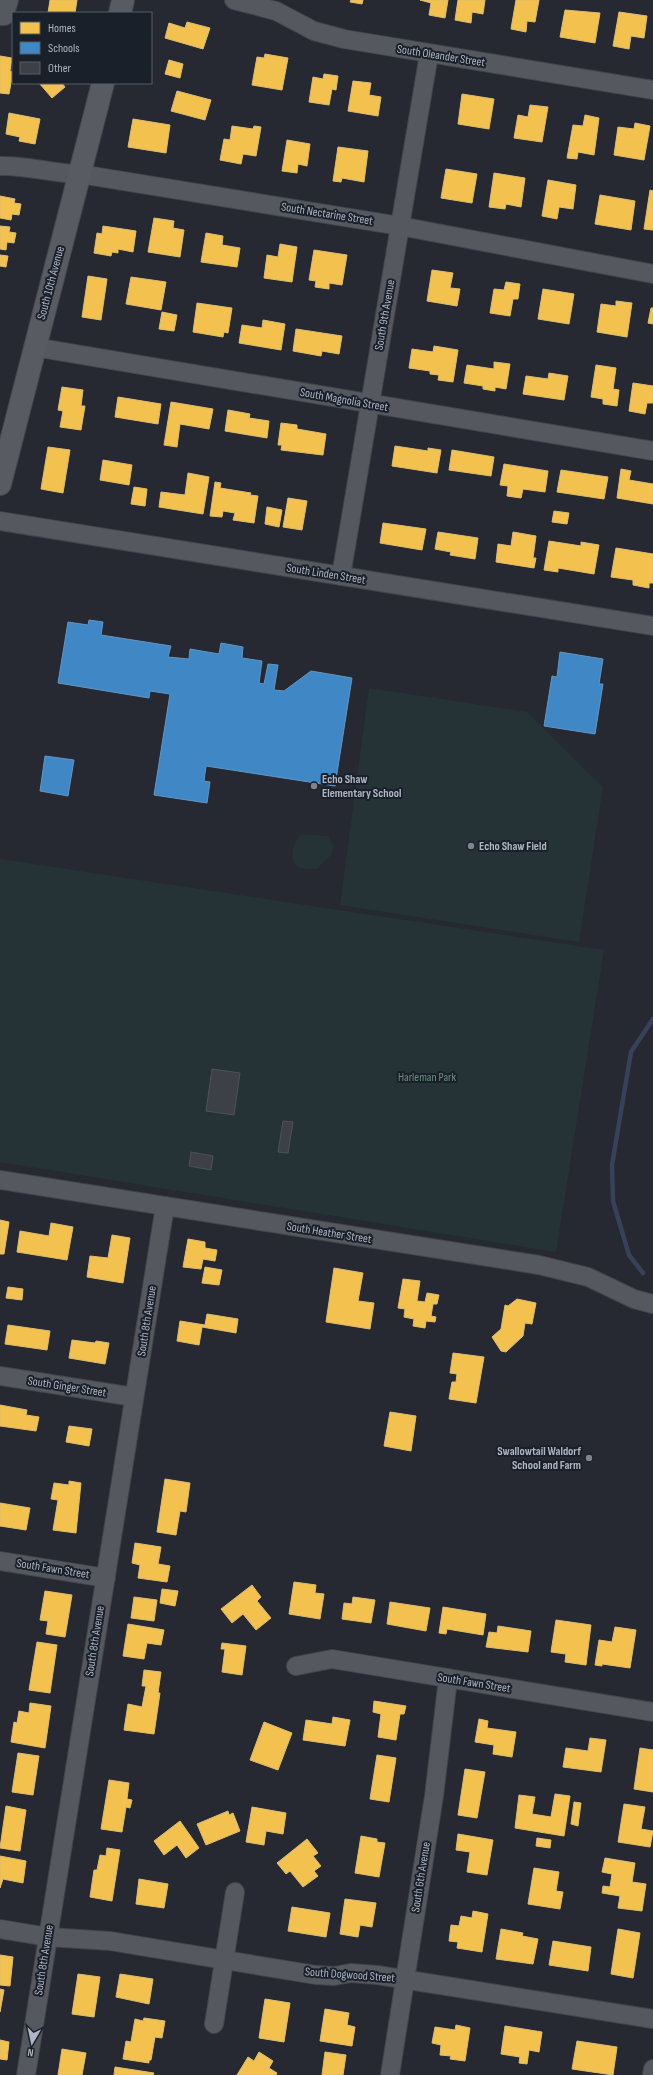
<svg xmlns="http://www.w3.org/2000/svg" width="653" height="2075" font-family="'Sofia Sans Condensed',sans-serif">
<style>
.green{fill:#253336}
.homes{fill:#f2c14e;stroke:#debd71}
.schools{fill:#3f88c5;stroke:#6196c4}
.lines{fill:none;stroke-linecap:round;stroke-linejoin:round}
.stream{stroke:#364259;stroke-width:4.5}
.building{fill:#3d4046;stroke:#4d5159}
.minor-casing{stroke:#42444a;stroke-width:20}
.major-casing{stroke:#43464e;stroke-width:24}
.minor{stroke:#56585f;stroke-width:18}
.major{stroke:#585b61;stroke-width:22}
.poi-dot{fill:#7f8490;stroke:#1a202a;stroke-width:1.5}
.labels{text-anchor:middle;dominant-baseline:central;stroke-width:4;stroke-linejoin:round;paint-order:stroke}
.street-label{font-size:12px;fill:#afb5c3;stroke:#1a202a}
.poi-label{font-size:12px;font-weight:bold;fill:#afb5c3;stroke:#1a202a;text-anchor:start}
.park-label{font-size:12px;fill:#699176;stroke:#1a202a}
</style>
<rect width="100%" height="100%" fill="#262931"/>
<g class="green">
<path d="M369,688L527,712L603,787L579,942L340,905Z"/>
<path d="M302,834L328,836L334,847L331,855L316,869C311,869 304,869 300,868C287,863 293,839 302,834Z"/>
<path d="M0,859L604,950L556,1252L0,1162Z"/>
</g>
<g class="homes">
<path d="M50,0H77L75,13H48Z"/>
<path d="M351,0H363L362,4L350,2Z"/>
<path d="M420,0H448L445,18L429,15L431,3Z"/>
<path d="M458,0H485L483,14L472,12L471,23L455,20Z"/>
<path d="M516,0H539L535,22L527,21L526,32L511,29Z"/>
<path d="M565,10L600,13L595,43L560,37Z"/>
<path d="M619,12L647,16L644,38L631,36L629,49L613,46Z"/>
<path d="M187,22L210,28L203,49L165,38L169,23L185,28Z"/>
<path d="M265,54L288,58L282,90L252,85L257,57L264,58Z"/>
<path d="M0,56L12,58L10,71L13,72L9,94L0,93Z"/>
<path d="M169,60L183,64L180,78L165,74Z"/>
<path d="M324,74L338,76L336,90L332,89L329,105L309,102L313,77L323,79Z"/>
<path d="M353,81L371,83L369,95L381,97L378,116L348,111Z"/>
<path d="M39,83H62L65,87L52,98Z"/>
<path d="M177,91L211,100L205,120L171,111Z"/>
<path d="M462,94L494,99L489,129L458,124Z"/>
<path d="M530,105L548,107L542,142L514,138L518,115L528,117Z"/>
<path d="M9,113L40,119L35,144L19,141L20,137L6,134Z"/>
<path d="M585,115L599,118L594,155L578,152L577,159L567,158L573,125L583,126Z"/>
<path d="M133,119L170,125L166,153L128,147Z"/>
<path d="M635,123L650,126L644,160L614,155L618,127L634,129Z"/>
<path d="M232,126L253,129L254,126L261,127L256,156L243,154L241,164L220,160L224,139L230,140Z"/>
<path d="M287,140L310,144L307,166L298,164L297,173L282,171Z"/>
<path d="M338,147L368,151L364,182L342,178L341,182L333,181Z"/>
<path d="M446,169L477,174L472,203L441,198Z"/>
<path d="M494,173L525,178L521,207L506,204L505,209L489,207Z"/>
<path d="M548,180L576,185L573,209L559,207L557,219L542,216Z"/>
<path d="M650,190L653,191V230L644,229Z"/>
<path d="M600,195L635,201L631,230L595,224Z"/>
<path d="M0,196L15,199L14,203L21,204L19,215L12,214L11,220L0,218Z"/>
<path d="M154,218L174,221L173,228L184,230L180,257L148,252Z"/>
<path d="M0,226L10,227L9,232L16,233L14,243L7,242L6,250L0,249Z"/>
<path d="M103,226L136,231L133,252L118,249V253L112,252L111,256L94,253L97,233L102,234Z"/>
<path d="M206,233L223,236L222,245L240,248L237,267L201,262Z"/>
<path d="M280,244L297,247L292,282L264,278L267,255L278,257Z"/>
<path d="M314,250L347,255L342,285L329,283V289L315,287L316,281L309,280Z"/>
<path d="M0,255L8,256L6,267L0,266Z"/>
<path d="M432,270L453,273L450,288L460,289L457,306L427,301Z"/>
<path d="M88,276L107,279L101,320L82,317Z"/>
<path d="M131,277L166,282L161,310L126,304Z"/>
<path d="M506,282L520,284L518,299H513L510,316L490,313L494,289L504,290Z"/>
<path d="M543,289L574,294L569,324L538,319Z"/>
<path d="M616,301L632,303L627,337L597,332L601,304L616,306Z"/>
<path d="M197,303L232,308L228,333L224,332L223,337L193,332Z"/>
<path d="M651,308H653V324L648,323Z"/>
<path d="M162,312L177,315L174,331L159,329Z"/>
<path d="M263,320L285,324L281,350L239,343L242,325L262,328Z"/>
<path d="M296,329L342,336L339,354L322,351L321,356L293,351Z"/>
<path d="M434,346L458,350L453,382L438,380L439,375L430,374V371L409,368L412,349L433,352Z"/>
<path d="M494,362L510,364L506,389L495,387V391L483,389V386L464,383L467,365L494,369Z"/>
<path d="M596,365L616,368L613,389L619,390L617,406L603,404V399L591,397Z"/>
<path d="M549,373L568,376L564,400L523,394L526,376L548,379Z"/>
<path d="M633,383L653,386V403H647L645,414L629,411Z"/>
<path d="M62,387L83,390L81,406H85L81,430L60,427L63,411L58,410Z"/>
<path d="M118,397L161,404L158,424L115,417Z"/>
<path d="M171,402L213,409L209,429L180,424L177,447L164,445Z"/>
<path d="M228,410L250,414L249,418L269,421L267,438L225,431Z"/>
<path d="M281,423L297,425V429L326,434L323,455L281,450L282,445H278Z"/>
<path d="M395,446L428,451V448L441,450L437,473L392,466Z"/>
<path d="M48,447L70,450L63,493L41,489Z"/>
<path d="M452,450L494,457L491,476L449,470Z"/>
<path d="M103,460L132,465L129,485L100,480Z"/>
<path d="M504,464L548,471L545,492L523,489L521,498L507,496L508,486L500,485Z"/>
<path d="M621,469L631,471L629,480L653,484V504L617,498Z"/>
<path d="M561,470L608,477L604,499L557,492Z"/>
<path d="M188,473L209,477L203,514L159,507L161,492L185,495Z"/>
<path d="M215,482L221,483L220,488L251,493L250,495L258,496L254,523L233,520L235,513L223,511L222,517L210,516Z"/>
<path d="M134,487L147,489L145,506L131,504Z"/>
<path d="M288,498L307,501L302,530L283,527Z"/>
<path d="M267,507L282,510L279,527L265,524Z"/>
<path d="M554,511L569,513L567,524L552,522Z"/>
<path d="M383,523L426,529L422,550L380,543Z"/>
<path d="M438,532L478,538L475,559L450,555L451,552L435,549Z"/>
<path d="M513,532L536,536L533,558H536L534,568L496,562L498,544L511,546Z"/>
<path d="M549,541L581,546V542L599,545L594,574L558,568V572L544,570Z"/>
<path d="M616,548L653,554V583H649V588L633,585V580L611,577Z"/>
<path d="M0,1220L9,1222L4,1254H0Z"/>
<path d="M51,1223L73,1227L67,1260L17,1252L20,1231L49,1236Z"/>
<path d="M112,1235L130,1238L123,1283L87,1277L90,1256L108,1258Z"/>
<path d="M188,1239L205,1242V1248L217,1250L215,1261L203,1259L201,1269L183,1267Z"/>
<path d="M205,1267L222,1270L219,1285L202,1283Z"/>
<path d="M334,1268L363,1273L358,1301L374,1303L370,1329L326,1322Z"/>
<path d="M403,1279L420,1281L417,1301L425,1302L427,1293L439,1295L437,1304H433L431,1316L436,1317L435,1322L426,1321L425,1328L413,1326L414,1319L404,1317L405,1309L398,1308Z"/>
<path d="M8,1287L23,1289L22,1300L6,1298Z"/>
<path d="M517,1299L536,1303L532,1324L525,1323L523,1336L506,1352L501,1351L492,1337L501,1329L505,1305L508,1306Z"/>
<path d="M207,1314L238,1319L236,1333L202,1327L199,1345L177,1341L180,1321L205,1325Z"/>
<path d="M8,1325L50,1331L47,1350L5,1344Z"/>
<path d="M72,1340L95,1343L96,1341L109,1343L105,1364L69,1358Z"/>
<path d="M453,1353L484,1357L476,1403L449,1399L452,1382H456L457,1374L450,1373Z"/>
<path d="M0,1405L27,1410L26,1415L39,1417L36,1431L0,1426Z"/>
<path d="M390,1412L416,1416L411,1451L384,1446Z"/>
<path d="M69,1426L92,1429L89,1446L66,1442Z"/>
<path d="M165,1479L190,1483L186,1512L180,1511L176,1535L157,1532Z"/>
<path d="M69,1481L81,1483L76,1533L53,1530L58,1500L51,1499L54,1483L69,1485Z"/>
<path d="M0,1503L30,1508L26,1530L0,1526Z"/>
<path d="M135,1543L161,1547L158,1564L170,1566L167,1582L138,1578L140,1565L132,1563Z"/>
<path d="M294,1582L316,1585L315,1593L324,1594L320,1619L289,1614Z"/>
<path d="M252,1585L261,1597L257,1601L271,1618L256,1630L243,1614L232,1623L221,1609Z"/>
<path d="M162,1589L178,1591L175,1606L160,1603Z"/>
<path d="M45,1591L72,1595L65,1637L46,1634L48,1621L40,1620Z"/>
<path d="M134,1597L157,1600L154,1621L131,1618Z"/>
<path d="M353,1597L375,1600L371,1623L342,1619L344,1603L352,1604Z"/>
<path d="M390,1602L430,1608L426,1631L387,1624Z"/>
<path d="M443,1607L486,1614L483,1635L447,1629L446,1634L439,1633Z"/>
<path d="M556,1620L591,1625L586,1665L565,1662L566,1654L551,1652Z"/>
<path d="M128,1624L164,1630L161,1645L147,1643L144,1659L123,1656Z"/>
<path d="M498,1626L531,1631L528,1652L486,1647L489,1632L497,1633Z"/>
<path d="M615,1627L636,1630L630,1668L602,1664V1666L595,1665L599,1640L612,1642Z"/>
<path d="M37,1642L57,1645L50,1693L29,1690Z"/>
<path d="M222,1643L246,1646L242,1675L222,1672L225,1649H221Z"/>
<path d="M144,1670L161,1672L158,1693H160L154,1734L124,1730L128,1704L142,1707L146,1686H142Z"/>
<path d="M374,1701L406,1706L404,1714H400L396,1740L378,1737L381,1714L373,1712Z"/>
<path d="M30,1703L51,1706L45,1748L11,1742L14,1722L17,1723L19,1711L29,1713Z"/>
<path d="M333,1717L350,1720L345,1746L303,1740L306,1720L332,1724Z"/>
<path d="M479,1719L488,1721L487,1728L516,1732L512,1757L493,1754L494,1745L475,1742Z"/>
<path d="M264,1722L292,1733L278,1770L250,1760Z"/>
<path d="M590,1738L606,1740L601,1772L563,1767L566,1748L588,1751Z"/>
<path d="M640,1748L653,1750V1792L634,1789Z"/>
<path d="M18,1753L39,1756L33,1795L12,1792Z"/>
<path d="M377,1755L396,1758L389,1802L370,1799Z"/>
<path d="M465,1769L485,1772L477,1818L458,1815Z"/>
<path d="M109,1780L129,1783L127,1799L132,1800L130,1808L126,1807L122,1832L101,1829Z"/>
<path d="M555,1794L570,1796L564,1836L515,1828L519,1795L535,1797L532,1814L551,1817Z"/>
<path d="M574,1802L581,1803L578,1826L571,1824Z"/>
<path d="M624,1804L645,1807L641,1829L653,1831L650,1847L618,1842Z"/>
<path d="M6,1806L26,1810L20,1851L0,1848Z"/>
<path d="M252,1807L286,1813L283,1834L266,1831L264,1845L246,1842Z"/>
<path d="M228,1811L229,1815L233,1813L240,1831L206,1845L197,1824Z"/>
<path d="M180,1821L199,1848L186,1858L177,1845L164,1855L154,1841Z"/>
<path d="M458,1834L493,1840L487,1875L467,1872L470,1852L456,1850Z"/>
<path d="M361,1836L377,1839V1842L385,1843L379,1877L355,1873Z"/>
<path d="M537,1838L551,1840L550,1848L536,1846Z"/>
<path d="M307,1839L318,1853L313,1856L321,1866L314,1871L318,1876L303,1887L290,1871L286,1874L277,1863Z"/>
<path d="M107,1848L120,1850L112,1901L90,1897L94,1870H97L100,1855L106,1856Z"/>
<path d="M0,1856L26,1861L23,1883L3,1879L0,1888Z"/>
<path d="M605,1858L635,1863L632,1882L646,1884L642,1911L618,1908L620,1896L602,1893L603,1886L610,1887L612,1874L602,1872Z"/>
<path d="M534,1868L559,1872L556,1891L563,1892L560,1909L528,1904Z"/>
<path d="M139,1879L168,1884L164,1908L136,1904Z"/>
<path d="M345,1899L376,1903L372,1927L360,1925L358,1937L340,1934Z"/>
<path d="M292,1907L330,1913L326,1937L288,1931Z"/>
<path d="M473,1911L488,1914L482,1952L457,1948L458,1942L449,1941L451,1925L459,1926L461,1916L472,1918Z"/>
<path d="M501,1929L523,1933L522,1936L538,1939L533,1964L496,1959Z"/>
<path d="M618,1929L640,1933L633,1978L611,1974Z"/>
<path d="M553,1941L591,1947L588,1971L549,1965Z"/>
<path d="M0,1955L13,1957L10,1986L0,1985Z"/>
<path d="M78,1974L100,1977L94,2017L72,2014Z"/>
<path d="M120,1974L153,1979L149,2004L116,1997Z"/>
<path d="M0,1989L4,1990L0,2012Z"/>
<path d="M265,1999L290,2003L284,2042L259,2038Z"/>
<path d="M325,2009L349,2013L347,2025L355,2027L352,2046L320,2041Z"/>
<path d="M144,2018L165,2021L162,2038L155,2037L151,2060H149V2063L123,2059L126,2041L131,2042L135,2019L143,2021Z"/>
<path d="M456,2025L470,2028L465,2061L450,2059L451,2056L440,2055L441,2045L432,2043L435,2027L455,2030Z"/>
<path d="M505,2026L542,2032L539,2052L529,2050L527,2064L519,2063L520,2057L501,2054Z"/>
<path d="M0,2040L9,2042L7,2060L0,2059Z"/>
<path d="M577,2041L617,2047L613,2075L572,2069Z"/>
<path d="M62,2049L86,2053L82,2075H58Z"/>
<path d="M259,2052L273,2061L269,2068L277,2073L276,2075H237L248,2057L254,2061Z"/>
<path d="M325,2052L346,2055L343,2075H322Z"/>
<path d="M115,2067L154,2073L153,2075H114Z"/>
</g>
<g class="schools">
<path d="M89,620L103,622L101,635L171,646L168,657L189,659L190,649L219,654L221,643L243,647L242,658L262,661L259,683L264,684L268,664L278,665L274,690L284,691L311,671L352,678L335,786L206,766L204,781L210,782L207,803L154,795L170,694L150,691L149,698L58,683L68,622L88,625Z"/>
<path d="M560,652L603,659L599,684H603L595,734L544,726L552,676L557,677Z"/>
<path d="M45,756L74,760L68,796L40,791Z"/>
</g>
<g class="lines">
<path class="stream" d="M643,1273L629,1255L613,1201L612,1165L631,1052L653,1019"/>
</g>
<g class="building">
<path d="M212,1069L240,1073L234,1115L206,1111Z"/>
<path d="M283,1121L293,1122L288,1153L278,1152Z"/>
<path d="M191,1152L213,1156L211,1170L189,1166Z"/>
</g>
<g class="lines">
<defs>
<g id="minor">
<path d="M234,0L276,11L314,31L344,39L653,90"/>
<path d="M0,16H4L9,0"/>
<path d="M0,166C27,165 53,174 80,174L400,226L653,274"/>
<path d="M34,347L653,451"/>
<path d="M0,521L653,626"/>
<path d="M341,576L429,54"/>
<path d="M0,1180L539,1265L588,1277L634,1299L653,1304"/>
<path d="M0,1376L134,1397"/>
<path d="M0,1561L106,1578"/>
<path d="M296,1666L332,1659L653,1712"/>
<path d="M0,1929L48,1937L110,1941L316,1975L334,1976L351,1973L377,1975L653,2019"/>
<path d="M214,2024L235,1892"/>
<path d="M26,2075L165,1206"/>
<path d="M390,2075L434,1796L448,1679"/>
<path d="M652,2075L653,2069"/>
</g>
<g id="major">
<path d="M120,13L123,0"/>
<path d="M0,484L103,83"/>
</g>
</defs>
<use href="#minor" class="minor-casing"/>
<use href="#major" class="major-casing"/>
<use href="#minor" class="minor"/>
<use href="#major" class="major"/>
</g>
<g class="poi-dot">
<circle cx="314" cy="786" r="4"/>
<circle cx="471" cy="846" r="4"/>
<circle cx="589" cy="1458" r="4"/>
</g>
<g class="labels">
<g class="street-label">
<text transform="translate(441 56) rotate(9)">South Oleander Street</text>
<text transform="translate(327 214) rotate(9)">South Nectarine Street</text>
<text transform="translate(51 283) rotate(-75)">South 10th Avenue</text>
<text transform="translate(385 315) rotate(-80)">South 9th Avenue</text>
<text transform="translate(344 400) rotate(10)">South Magnolia Street</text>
<text transform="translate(326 574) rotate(9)">South Linden Street</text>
<text transform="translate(329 1233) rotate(9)">South Heather Street</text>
<text transform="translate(147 1321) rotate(-81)">South 8th Avenue</text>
<text transform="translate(67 1387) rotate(9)">South Ginger Street</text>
<text transform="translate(53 1569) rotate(9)">South Fawn Street</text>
<text transform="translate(95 1641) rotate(-81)">South 8th Avenue</text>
<text transform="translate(474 1683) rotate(9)">South Fawn Street</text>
<text transform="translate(421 1877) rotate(-81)">South 6th Avenue</text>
<text transform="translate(44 1960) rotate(-81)">South 8th Avenue</text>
<text transform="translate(350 1975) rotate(4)">South Dogwood Street</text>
</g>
<g class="poi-label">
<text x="322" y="779">Echo Shaw<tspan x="322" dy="14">Elementary School</tspan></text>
<text x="479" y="846">Echo Shaw Field</text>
<text x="581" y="1451" text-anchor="end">Swallowtail Waldorf<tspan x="581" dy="14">School and Farm</tspan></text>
</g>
<g class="park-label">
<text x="427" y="1077">Harleman Park</text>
</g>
</g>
<rect x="12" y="12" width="140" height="72" fill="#1a202a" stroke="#565c67"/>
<rect x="20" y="22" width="20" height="12" fill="#f2c14e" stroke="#565c67"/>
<text x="48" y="32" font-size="12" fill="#afb5c3">Homes</text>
<rect x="20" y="42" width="20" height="12" fill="#3f88c5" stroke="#565c67"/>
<text x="48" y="52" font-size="12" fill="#afb5c3">Schools</text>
<rect x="20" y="62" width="20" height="12" fill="#3d4046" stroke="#565c67"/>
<text x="48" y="72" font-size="12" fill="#afb5c3">Other</text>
<g transform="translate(32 2043) rotate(189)" stroke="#1a202a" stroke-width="3" paint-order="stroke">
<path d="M0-3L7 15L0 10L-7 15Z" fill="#afb5c3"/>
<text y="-6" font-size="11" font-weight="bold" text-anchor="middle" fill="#afb5c3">N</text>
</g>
</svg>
